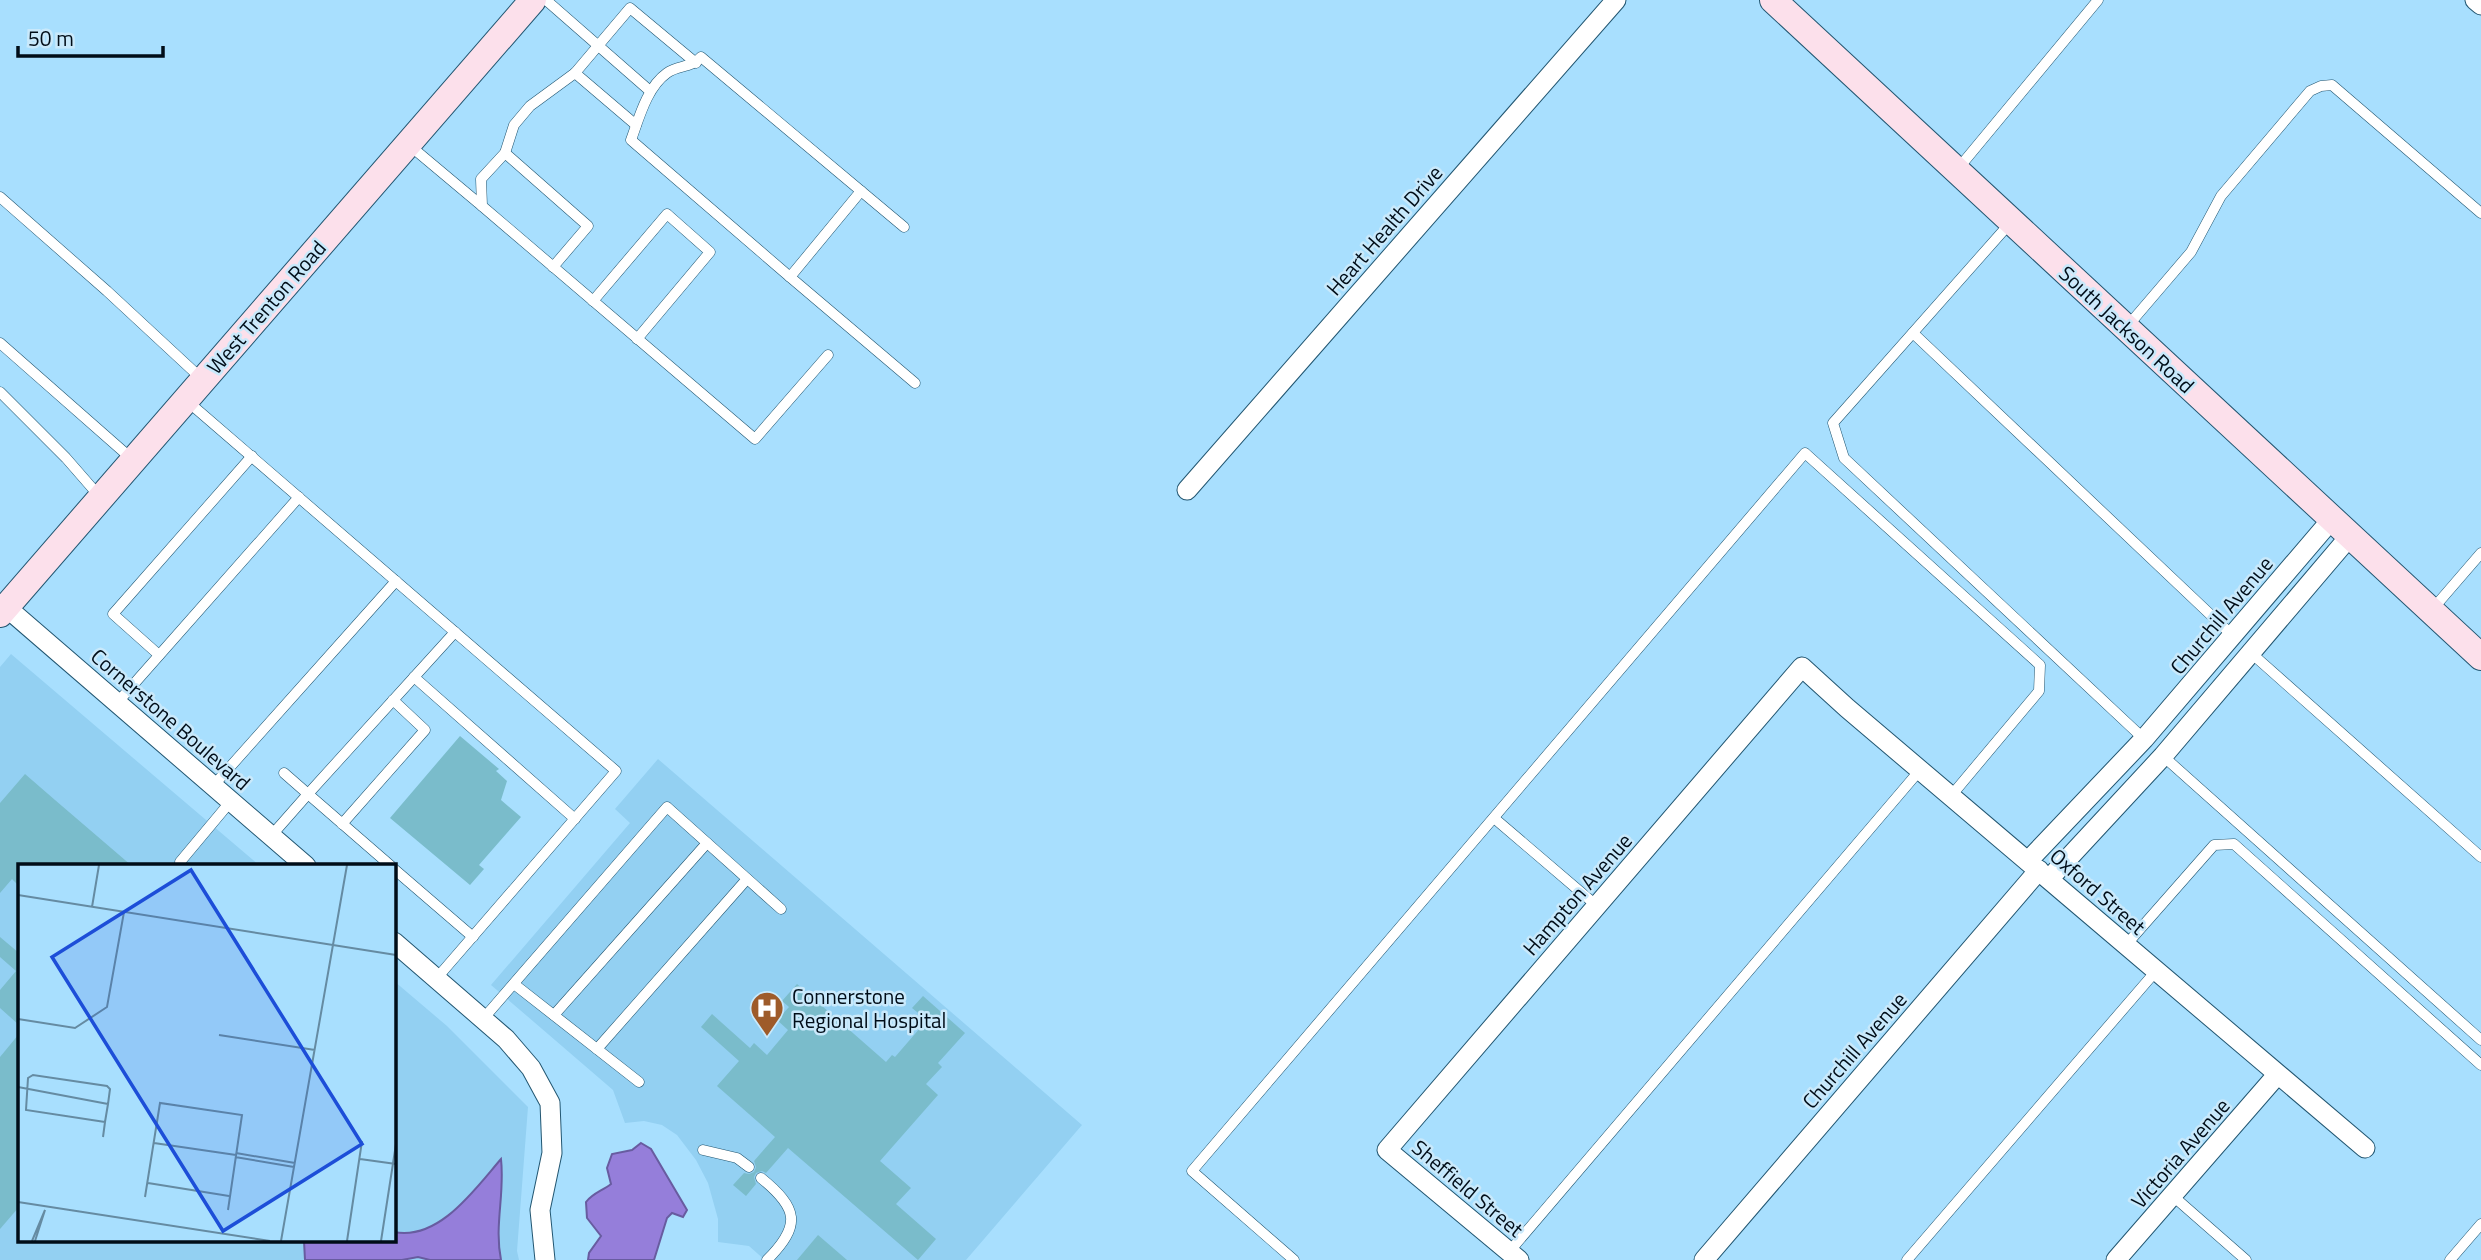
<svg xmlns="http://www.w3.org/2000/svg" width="2481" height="1260" font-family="'Titillium Web',sans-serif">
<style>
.built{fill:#93d0f2}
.water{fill:#957eda;stroke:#685ca0;stroke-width:2}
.building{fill:#7abccb}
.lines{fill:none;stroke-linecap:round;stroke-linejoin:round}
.lane-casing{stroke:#225671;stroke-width:11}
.street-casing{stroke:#225671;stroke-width:21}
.secondary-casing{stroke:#225671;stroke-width:28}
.lane{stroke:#fff;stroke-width:10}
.street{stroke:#fff;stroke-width:19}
.secondary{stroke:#fce0eb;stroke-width:26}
.labels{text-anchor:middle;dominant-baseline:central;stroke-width:5;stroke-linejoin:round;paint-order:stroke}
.street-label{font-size:21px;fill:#000d18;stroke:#c9e9fb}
.poi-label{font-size:21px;fill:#000d18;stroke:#c9e9fb;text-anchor:start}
.inset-road{fill:none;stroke:#658ba2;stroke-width:2}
.view{fill:#1d4ed8;fill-opacity:0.15;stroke:#1d4ed8;stroke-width:3.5}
.inset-edge{fill:none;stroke:#000d18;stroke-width:3.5}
</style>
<rect width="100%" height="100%" fill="#a8dffe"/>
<g class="built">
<path d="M11,654L260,866H19V1241H394V981L447,1026L528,1107L517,1251L519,1260H0V667Z"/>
<path d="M658,759L1082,1125L966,1260H765L749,1246L718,1242V1219L708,1183L696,1160L677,1135L662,1125L644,1121L625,1123L613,1090L491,985L630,823L615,809Z"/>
</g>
<g class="water">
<path d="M641,1143L651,1149L687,1210L683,1217L672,1213L667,1218L654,1260H588L589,1253L601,1236L587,1218L586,1202C593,1193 602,1191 611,1184L607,1168L612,1154L632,1150Z"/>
<path d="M501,1159C505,1194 494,1225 501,1260H430L418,1257L402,1260H305L304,1241H394V1232C439,1241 475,1189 501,1159Z"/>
</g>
<g class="building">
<path d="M460,736L499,769L496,771L507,781L501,800L521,817L479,865L484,869L470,885L390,818Z"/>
<path d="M25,774L55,800L132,866H19V886L12,879L0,893V803Z"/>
<path d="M0,937L19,953V1025L0,1008V990L16,971L0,957Z"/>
<path d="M797,984L886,1062L892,1055L895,1057L927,1020L912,1008L923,996L965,1033L938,1063L942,1067L926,1084L938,1095L880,1161L911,1188L896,1204L936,1239L918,1260L788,1148L766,1173L762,1171L756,1173L754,1177L756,1184L746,1196L733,1185L744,1173L749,1174L754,1172L756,1167L754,1161L775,1137L717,1086L739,1061L701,1027L712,1014L750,1048L754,1043L767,1055L788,1030L777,1020L789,1007L782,1001Z"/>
<path d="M19,1034V1207L0,1229V1057Z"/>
<path d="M818,1235L847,1260H797Z"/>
</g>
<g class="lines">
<defs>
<g id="lane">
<path d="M546,0L650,91"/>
<path d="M701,57L861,191L790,277L631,140C639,118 647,87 667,73C678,65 692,68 701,57Z"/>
<path d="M575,73L530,106L514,125L505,153L481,179L482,206L755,439L828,355"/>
<path d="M636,125L575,73L630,8L696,63"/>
<path d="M408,144L482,206"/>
<path d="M505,153L588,226L553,267"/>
<path d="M1957,170L2098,0"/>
<path d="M861,191L904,227"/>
<path d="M0,197L107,291L203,380"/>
<path d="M2011,222L1833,423L1844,458L2144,739"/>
<path d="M790,277L915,383"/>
<path d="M593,301L667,214L710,252L637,339"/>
<path d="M2126,328L2191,252L2221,196L2310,91L2321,86L2332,85L2481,213"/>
<path d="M1913,333L2233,636"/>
<path d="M0,343L133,460"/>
<path d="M0,392L66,458L100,497"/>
<path d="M186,400L616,771L436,979"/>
<path d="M2431,611L2481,553"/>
<path d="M2250,652L2481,857"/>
<path d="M159,655L113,614L252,456"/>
<path d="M414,677L575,819"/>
<path d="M117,703L299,497"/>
<path d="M2163,756L2481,1040"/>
<path d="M213,786L396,581"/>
<path d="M1494,818L1597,906"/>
<path d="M342,824L425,730L393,700"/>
<path d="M271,836L308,794L284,773"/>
<path d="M180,862L231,801"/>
<path d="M391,866L308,794L455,632"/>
<path d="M394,869L473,937"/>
<path d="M2126,945L2214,845L2234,844L2481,1065"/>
<path d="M514,984L639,1082"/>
<path d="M554,1015L707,843"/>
<path d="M483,1019L667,807L781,909"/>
<path d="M597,1049L747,879"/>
<path d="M703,1150L737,1158L749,1167"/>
<path d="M761,1178C798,1208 802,1225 767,1260"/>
<path d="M2173,1196L2246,1260"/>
<path d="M1509,1252L1920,770"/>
<path d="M1294,1260L1192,1171L1805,453L2040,665L2039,691L1951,796"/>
<path d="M1907,1260L2156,971"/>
<path d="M2450,1260L2481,1224"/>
</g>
<g id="street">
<path d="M2475,0L2481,5"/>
<path d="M1187,490L1616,0"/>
<path d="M6,607L306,866"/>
<path d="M2028,861L2144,739L2332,519"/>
<path d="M2049,879L2163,756L2350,536"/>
<path d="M394,942L506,1039L531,1068L550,1103L552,1153L540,1210L545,1260"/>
<path d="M1519,1260L1387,1150L1802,667L1847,708L2365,1148"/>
<path d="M1704,1260L2039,870"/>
<path d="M2116,1260L2277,1075"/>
</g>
<g id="secondary">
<path d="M1773,0L2481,657"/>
<path d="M0,614L533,0"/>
</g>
</defs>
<use href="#lane" class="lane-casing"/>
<use href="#street" class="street-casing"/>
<use href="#secondary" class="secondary-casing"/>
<use href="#lane" class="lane"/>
<use href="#street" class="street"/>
<use href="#secondary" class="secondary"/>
</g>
<defs>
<symbol id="hospital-pin" viewBox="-11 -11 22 30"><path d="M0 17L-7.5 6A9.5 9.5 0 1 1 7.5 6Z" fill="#9e5b2a" stroke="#c9e9fb"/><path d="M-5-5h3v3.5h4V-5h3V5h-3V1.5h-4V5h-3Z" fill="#fff"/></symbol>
</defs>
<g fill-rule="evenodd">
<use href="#hospital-pin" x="748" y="989" width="38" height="52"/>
</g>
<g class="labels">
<g class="street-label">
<text transform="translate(1384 230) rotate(-49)">Heart Health Drive</text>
<text transform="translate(266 307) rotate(-49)">West Trenton Road</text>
<text transform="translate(2127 329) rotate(43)">South Jackson Road</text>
<text transform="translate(2221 615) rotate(-50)">Churchill Avenue</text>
<text transform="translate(171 719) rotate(41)">Cornerstone Boulevard</text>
<text transform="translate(2098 891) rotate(41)">Oxford Street</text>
<text transform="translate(1577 894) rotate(-49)">Hampton Avenue</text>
<text transform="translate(1854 1050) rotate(-49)">Churchill Avenue</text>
<text transform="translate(2180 1153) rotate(-49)">Victoria Avenue</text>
<text transform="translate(1468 1188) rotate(40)">Sheffield Street</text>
</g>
<g class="poi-label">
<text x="792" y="996">Connerstone<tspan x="792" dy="24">Regional Hospital</tspan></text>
</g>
</g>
<g transform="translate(18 864)">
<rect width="378" height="378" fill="#a8dffe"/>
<path class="inset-road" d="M0,31L378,91M74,43L81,1M0,155L57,164L89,143L106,48M201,171L297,186M0,223L90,240M85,273L87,258L90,240L92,225L89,222L15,211L10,214L8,246L87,258M136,279L218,291M218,289L277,299M217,293L276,303M342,295L378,300M130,319L211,332M127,333L142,239L224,251L210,346M0,338L252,377M14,377L27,346L17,377M263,377L329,1M329,377L344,277M363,377L378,280"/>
<path class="view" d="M173,6L344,280L205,367L34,93Z"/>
<rect width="378" height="378" class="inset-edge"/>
</g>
<path d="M18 46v10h145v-10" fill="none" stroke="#000d18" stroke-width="3.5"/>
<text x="28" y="46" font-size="21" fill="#000d18" stroke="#c9e9fb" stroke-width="5" paint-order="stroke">50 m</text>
</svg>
